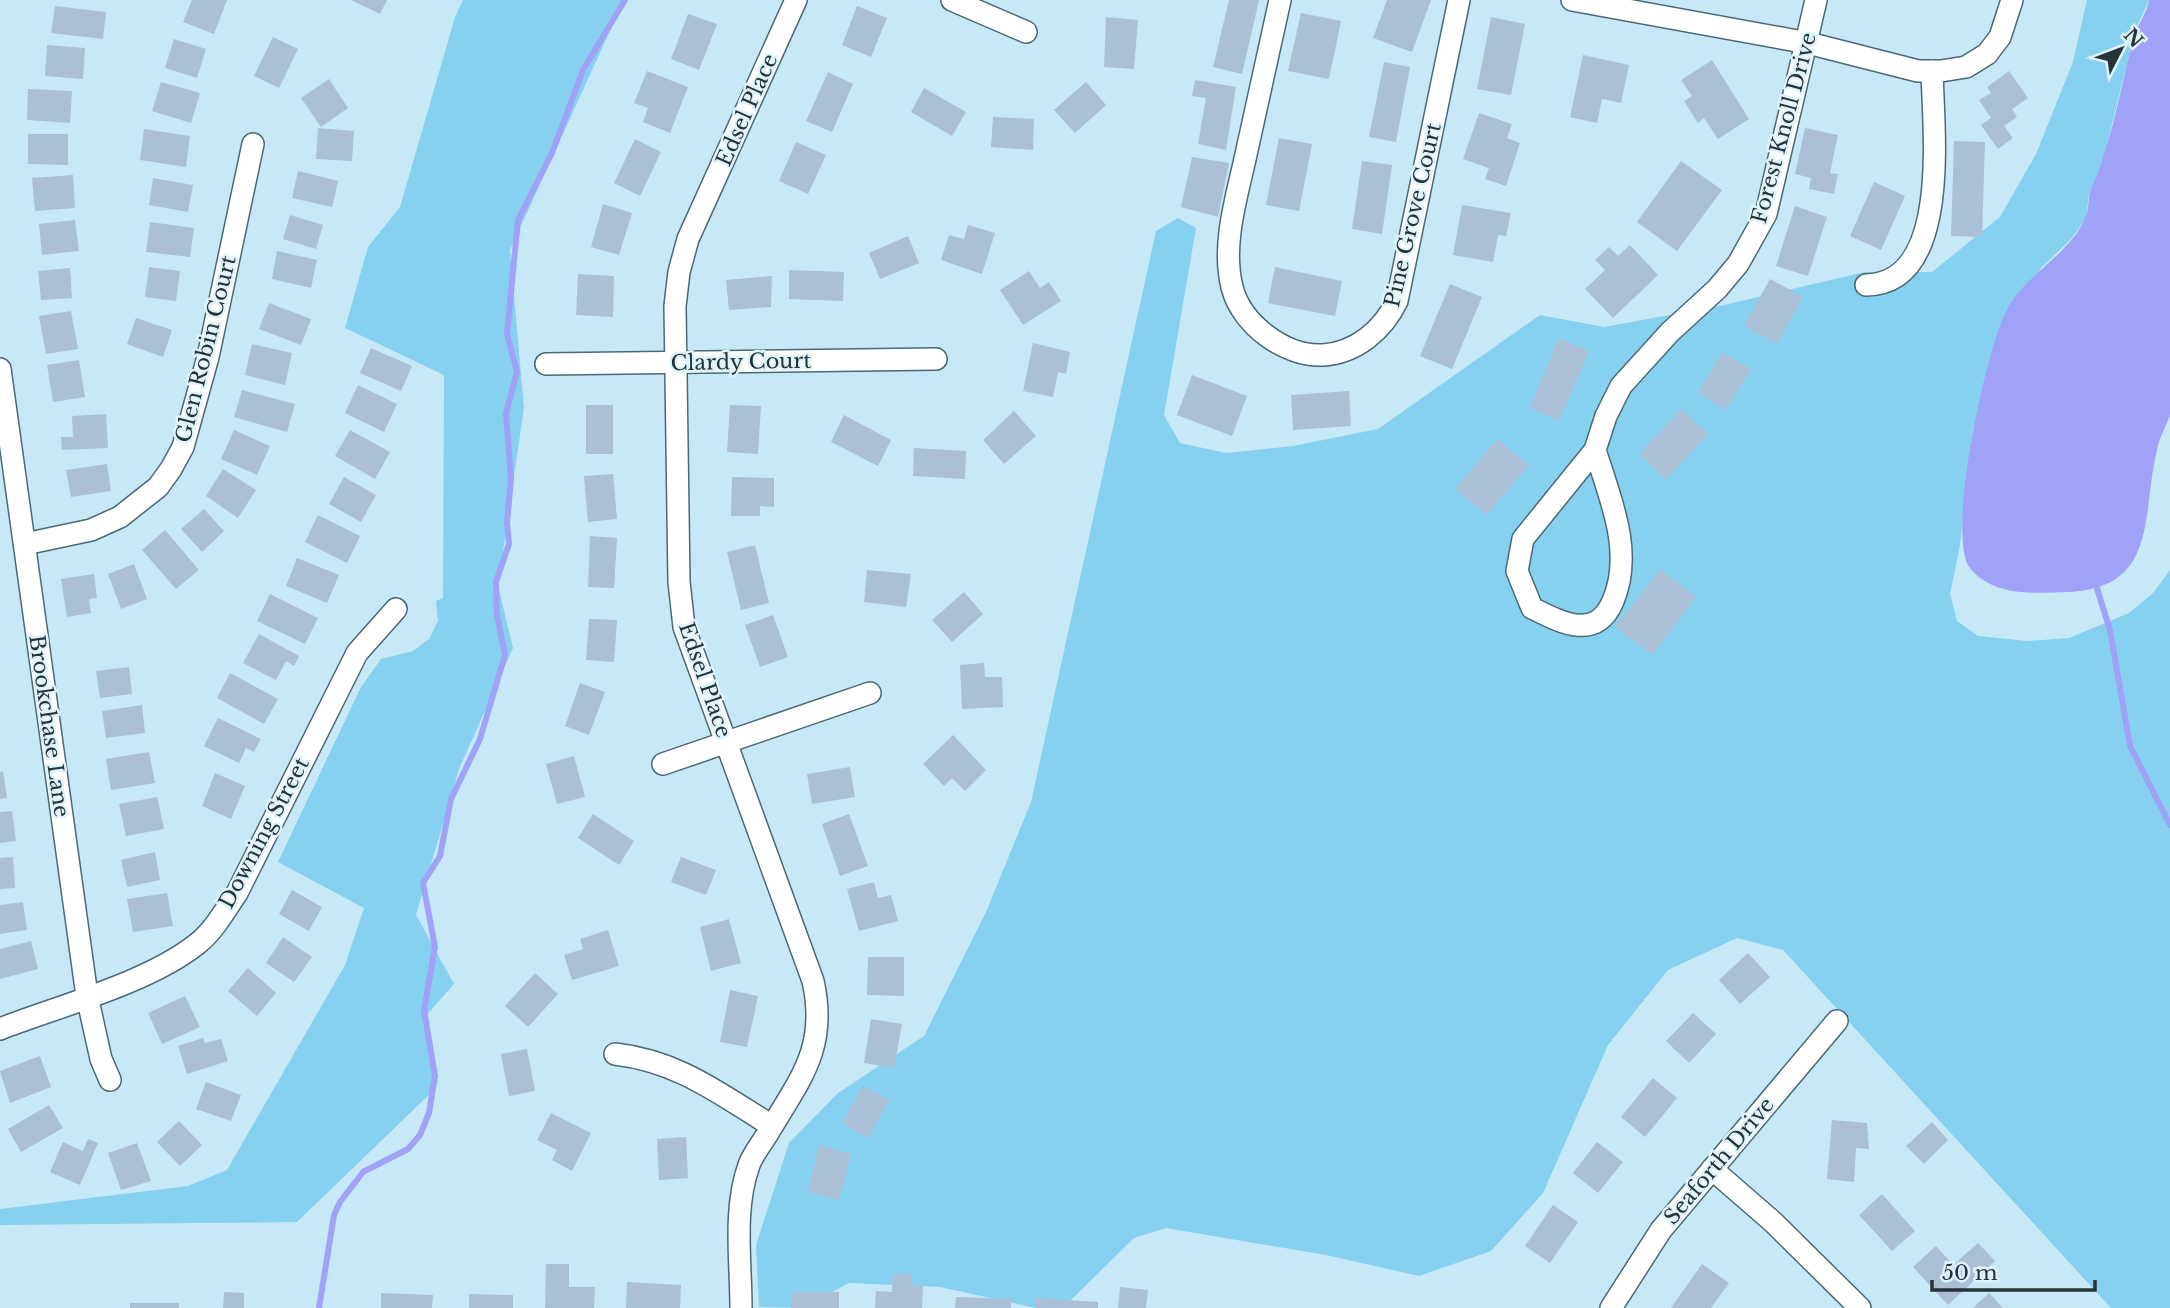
<svg xmlns="http://www.w3.org/2000/svg" width="2170" height="1308" font-family="'Libre Baskerville',serif">
<style>
.green{fill:#86d1ef}
.water{fill:#a0a2f7}
.lines{fill:none;stroke-linecap:round;stroke-linejoin:round}
.stream{stroke:#a0a2f7;stroke-width:6}
.building{fill:#abbfd7}
.street-casing{stroke:#4a6976;stroke-width:24}
.street{stroke:#fff;stroke-width:21}
.labels{text-anchor:middle;dominant-baseline:central;stroke-width:5;stroke-linejoin:round;paint-order:stroke}
.street-label{font-size:21px;fill:#263439;stroke:#dff3fc}
</style>
<rect width="100%" height="100%" fill="#c7e9f7"/>
<g class="green">
<path d="M463,0H624L510,250L524,408L498,586L513,648L459,769L416,915L454,984L424,1018L436,1088L297,1222L0,1225V1209L188,1186L227,1170L345,965L364,908L278,862L361,687L381,659L413,651L429,639L438,621L436,601L443,598L444,375L345,328L368,247L400,207L455,17Z"/>
<path d="M2087,0H2149L2135,30L2104,157L2089,194L2086,218L2072,238L2041,268L1973,428L1960,545L1950,594L1957,621L1978,636L2027,641L2069,638L2129,613L2153,593L2170,570V1308H2111L1783,950L1737,938L1668,970L1608,1045L1543,1193L1491,1251L1419,1276L1326,1255L1166,1228L1134,1238L1063,1308H1036L940,1287L849,1283L803,1308L759,1307L756,1245L789,1143L838,1093L924,1036L986,912L1031,802L1156,231L1178,218L1196,228L1164,415L1180,443L1226,453L1293,446L1378,429L1540,315L1604,327L1724,305L1865,272H1932L2000,217L2036,154L2073,62Z"/>
</g>
<path class="water" d="M2149,0H2170V415C2166,426 2159,438 2157,450C2141,515 2159,588 2068,592C2034,593 1993,597 1970,568C1945,538 1987,341 2009,306C2028,273 2071,253 2085,218C2089,210 2088,200 2090,192C2094,180 2100,169 2103,157C2116,119 2123,78 2133,39C2137,25 2147,14 2149,0Z"/>
<g class="lines">
<g class="stream">
<path d="M2095,582L2110,630L2130,746L2170,825"/>
<path d="M319,1308L334,1215L340,1202L363,1172L408,1149L420,1135L429,1113L435,1076L424,1010L435,947L423,883L440,856L451,799L480,739L505,655L497,615L496,582L509,544L507,523L511,479L506,413L517,372L507,334L518,220L552,153L583,70L625,0"/>
</g>
</g>
<g class="building">
<path d="M192,0H227L214,34L183,22Z"/>
<path d="M351,0H387L380,14Z"/>
<path d="M1229,0H1259L1242,74L1213,67Z"/>
<path d="M1387,0H1431L1412,52L1373,38Z"/>
<path d="M55,6L106,12L103,39L51,33Z"/>
<path d="M857,6L887,18L871,57L842,45Z"/>
<path d="M1301,13L1341,21L1329,79L1288,71Z"/>
<path d="M688,14L717,24L699,70L671,59Z"/>
<path d="M1106,17L1138,20L1134,69L1104,67Z"/>
<path d="M1491,17L1525,24L1511,95L1477,89Z"/>
<path d="M273,37L298,49L279,88L254,76Z"/>
<path d="M174,39L206,49L197,78L165,68Z"/>
<path d="M47,45L85,48L83,79L45,76Z"/>
<path d="M1583,55L1629,65L1621,103L1602,99L1597,123L1570,117Z"/>
<path d="M1712,60L1749,119L1718,139L1704,118L1698,123L1684,101L1692,96L1681,80Z"/>
<path d="M1384,62L1410,67L1396,142L1369,137Z"/>
<path d="M647,71L688,87L670,133L643,122L648,108L634,103Z"/>
<path d="M2009,71L2028,98L2012,109L2017,117L2004,126L2013,138L1998,149L1981,125L1991,118L1979,100L1991,93L1987,87Z"/>
<path d="M828,72L853,84L832,132L806,121Z"/>
<path d="M329,79L348,108L321,127L301,98Z"/>
<path d="M1195,80L1236,87L1226,150L1198,144L1206,98L1192,96Z"/>
<path d="M161,82L200,93L191,123L152,111Z"/>
<path d="M1086,82L1106,105L1075,133L1054,110Z"/>
<path d="M924,88L966,112L952,136L911,112Z"/>
<path d="M28,89L72,91L70,123L27,120Z"/>
<path d="M1479,113L1512,124L1507,138L1520,143L1506,186L1485,179L1489,168L1463,159Z"/>
<path d="M993,117L1034,119L1033,150L991,147Z"/>
<path d="M318,128L354,131L352,161L316,159Z"/>
<path d="M1805,128L1838,135L1830,173L1838,174L1834,194L1809,189L1811,178L1795,174Z"/>
<path d="M144,129L190,136L186,167L140,160Z"/>
<path d="M28,134H68V165L28,164Z"/>
<path d="M1279,138L1312,144L1299,211L1266,205Z"/>
<path d="M635,139L661,152L640,196L614,183Z"/>
<path d="M1954,141L1985,142L1982,237L1951,236Z"/>
<path d="M796,142L826,155L808,194L779,181Z"/>
<path d="M1192,157L1229,163L1218,217L1181,207Z"/>
<path d="M1362,161L1392,165L1382,234L1352,229Z"/>
<path d="M1681,161L1722,190L1677,251L1637,222Z"/>
<path d="M298,171L338,181L332,207L292,198Z"/>
<path d="M73,175L75,208L35,211L32,178Z"/>
<path d="M153,178L193,185L188,212L149,205Z"/>
<path d="M1874,182L1905,196L1881,250L1850,236Z"/>
<path d="M603,204L632,213L619,255L591,247Z"/>
<path d="M1462,205L1511,213L1506,236L1498,235L1493,262L1453,255Z"/>
<path d="M1795,206L1827,217L1808,276L1776,266Z"/>
<path d="M290,215L323,225L316,249L283,239Z"/>
<path d="M75,220L79,251L42,255L39,224Z"/>
<path d="M150,222L194,228L190,257L146,252Z"/>
<path d="M968,225L995,233L982,274L941,260L949,235L964,239Z"/>
<path d="M908,236L919,263L880,279L869,253Z"/>
<path d="M1630,245L1658,275L1613,318L1585,289L1605,270L1595,260L1609,247L1618,256Z"/>
<path d="M277,251L317,260L311,288L272,279Z"/>
<path d="M149,267L180,271L176,301L145,297Z"/>
<path d="M1275,267L1342,281L1335,316L1268,303Z"/>
<path d="M70,268L72,298L41,300L38,271Z"/>
<path d="M789,270L844,272L843,301L789,299Z"/>
<path d="M1029,271L1040,288L1049,282L1061,301L1023,325L1000,290Z"/>
<path d="M578,274L614,276L613,317L576,315Z"/>
<path d="M772,276L771,307L729,310L726,280Z"/>
<path d="M1770,279L1803,297L1777,344L1744,326Z"/>
<path d="M1450,284L1482,297L1452,369L1420,356Z"/>
<path d="M269,303L311,319L301,345L259,329Z"/>
<path d="M71,311L78,349L46,354L39,316Z"/>
<path d="M136,318L172,330L163,357L127,344Z"/>
<path d="M1559,338L1589,351L1559,421L1530,408Z"/>
<path d="M1033,343L1070,352L1066,374L1058,372L1053,397L1023,391Z"/>
<path d="M252,344L292,353L285,385L245,375Z"/>
<path d="M371,348L412,366L401,391L360,373Z"/>
<path d="M1722,352L1751,369L1726,410L1698,393Z"/>
<path d="M79,360L85,397L53,402L47,365Z"/>
<path d="M1192,375L1247,396L1232,436L1177,415Z"/>
<path d="M358,385L397,404L384,432L345,413Z"/>
<path d="M242,390L295,404L287,432L234,417Z"/>
<path d="M1349,391L1351,426L1293,430L1291,395Z"/>
<rect x="586" y="405" width="27" height="49"/>
<path d="M730,405L761,406L758,454L727,452Z"/>
<path d="M1681,409L1708,434L1666,480L1639,454Z"/>
<path d="M1014,411L1036,436L1004,464L983,440Z"/>
<path d="M106,414L108,448L62,450L61,437H73L72,416Z"/>
<path d="M844,415L891,440L878,466L831,442Z"/>
<path d="M234,430L270,446L257,475L221,459Z"/>
<path d="M350,430L390,452L375,479L335,456Z"/>
<path d="M1497,439L1529,465L1487,515L1455,489Z"/>
<path d="M914,448L966,451L965,479L913,476Z"/>
<path d="M107,464L111,491L71,497L66,470Z"/>
<path d="M223,469L256,490L238,518L206,496Z"/>
<path d="M613,474L617,519L588,522L584,476Z"/>
<path d="M344,477L376,495L361,522L329,504Z"/>
<path d="M732,477L774,478V507L760,506V516H731Z"/>
<path d="M204,509L224,531L202,552L181,529Z"/>
<path d="M318,515L360,536L347,563L305,542Z"/>
<path d="M165,530L199,570L176,589L142,550Z"/>
<path d="M590,536L617,538L614,588L588,587Z"/>
<path d="M755,545L769,603L741,610L727,552Z"/>
<path d="M297,558L339,575L327,603L286,586Z"/>
<path d="M134,564L147,599L121,609L108,574Z"/>
<path d="M1660,569L1696,597L1652,655L1615,627Z"/>
<path d="M867,570L911,574L906,607L864,602Z"/>
<path d="M94,574L97,598L89,599L91,613L67,617L61,579Z"/>
<path d="M964,592L983,614L952,642L932,620Z"/>
<path d="M270,594L318,618L305,644L257,621Z"/>
<path d="M773,615L788,657L760,667L745,625Z"/>
<path d="M589,619L617,620L614,662L586,660Z"/>
<path d="M259,634L299,656L294,666L286,661L276,680L243,663Z"/>
<path d="M984,663L985,677H1002L1003,707L962,709L960,665Z"/>
<path d="M129,667L132,694L100,698L96,671Z"/>
<path d="M230,673L278,699L264,724L217,698Z"/>
<path d="M580,683L605,692L589,735L565,726Z"/>
<path d="M142,705L145,733L106,738L102,711Z"/>
<path d="M218,718L261,739L254,752L246,748L239,763L204,746Z"/>
<path d="M953,735L986,770L965,791L952,778L944,786L923,764Z"/>
<path d="M149,752L155,783L111,790L106,759Z"/>
<path d="M574,756L585,797L557,804L546,764Z"/>
<path d="M850,767L855,797L812,804L807,774Z"/>
<path d="M3,771L7,798L0,799V772Z"/>
<path d="M215,773L245,786L231,819L202,806Z"/>
<path d="M157,797L164,829L126,836L119,804Z"/>
<path d="M12,811L16,841L0,843V812Z"/>
<path d="M593,814L634,841L619,865L578,838Z"/>
<path d="M849,814L868,866L840,876L822,824Z"/>
<path d="M155,852L160,880L127,887L121,860Z"/>
<path d="M13,857L15,888L0,889V858Z"/>
<path d="M681,857L716,870L706,895L671,882Z"/>
<path d="M874,882L878,898L891,895L898,921L859,931L847,889Z"/>
<path d="M292,890L322,907L309,931L279,914Z"/>
<path d="M167,893L173,926L133,932L127,899Z"/>
<path d="M23,902L27,930L0,934V905Z"/>
<path d="M729,919L741,963L711,971L700,927Z"/>
<path d="M608,930L619,966L572,980L564,955L583,949L580,939Z"/>
<path d="M283,937L312,957L294,982L266,963Z"/>
<path d="M31,941L38,969L0,979V949Z"/>
<path d="M1748,953L1770,977L1740,1004L1719,980Z"/>
<path d="M868,957H904V996L867,995Z"/>
<path d="M248,968L276,993L257,1016L228,991Z"/>
<path d="M535,973L558,994L528,1027L505,1006Z"/>
<path d="M730,990L758,996L747,1047L720,1042Z"/>
<path d="M185,996L200,1027L162,1044L148,1013Z"/>
<path d="M1693,1013L1716,1034L1689,1063L1666,1041Z"/>
<path d="M871,1019L902,1024L894,1068L864,1063Z"/>
<path d="M203,1038L205,1043L221,1039L228,1061L187,1074L178,1046Z"/>
<path d="M527,1049L535,1091L509,1096L501,1054Z"/>
<path d="M40,1056L51,1087L10,1103L0,1071Z"/>
<path d="M1653,1078L1677,1098L1645,1137L1621,1117Z"/>
<path d="M206,1082L241,1095L231,1121L196,1109Z"/>
<path d="M863,1086L889,1100L868,1138L842,1123Z"/>
<path d="M49,1105L63,1128L21,1152L8,1129Z"/>
<path d="M551,1113L591,1133L572,1171L552,1160L557,1150L537,1140Z"/>
<path d="M1832,1120L1867,1123L1869,1149L1856,1148L1854,1182L1827,1179Z"/>
<path d="M179,1121L202,1145L180,1166L157,1142Z"/>
<path d="M1932,1122L1948,1140L1924,1164L1906,1146Z"/>
<path d="M686,1137L688,1178L659,1180L657,1139Z"/>
<path d="M88,1139L98,1143L80,1185L50,1172L63,1142L83,1151Z"/>
<path d="M1597,1142L1623,1162L1598,1193L1573,1173Z"/>
<path d="M137,1143L151,1181L121,1190L108,1153Z"/>
<path d="M819,1145L851,1154L839,1200L808,1192Z"/>
<path d="M1882,1194L1915,1231L1892,1251L1859,1215Z"/>
<path d="M1553,1205L1578,1222L1550,1263L1525,1246Z"/>
<path d="M1978,1243L1995,1261L1948,1305L1913,1267L1936,1246L1953,1265Z"/>
<path d="M546,1264H569V1287H595L594,1308H545Z"/>
<path d="M1702,1264L1729,1283L1711,1308H1671Z"/>
<path d="M893,1274H911V1285L923,1286L922,1308H875L876,1291L892,1292Z"/>
<path d="M627,1282L681,1285L680,1308H626Z"/>
<path d="M1120,1287L1148,1290L1146,1308H1118Z"/>
<path d="M224,1292L244,1293V1308H223Z"/>
<rect x="791" y="1292" width="48" height="16"/>
<path d="M381,1293L433,1295L432,1308H381Z"/>
<path d="M1989,1293L2003,1308H1973Z"/>
<path d="M469,1294L513,1295V1308H469Z"/>
<path d="M956,1297L1011,1299V1308H955Z"/>
<path d="M1035,1298L1098,1302V1308H1035Z"/>
<rect x="130" y="1303" width="49" height="5"/>
</g>
<g class="lines">
<defs>
<g id="street">
<path d="M952,0L1026,32"/>
<path d="M1280,0C1269,50 1258,100 1247,150C1238,193 1221,243 1232,287C1241,324 1285,357 1323,355C1356,353 1383,330 1397,301L1459,0"/>
<path d="M1572,0L1808,43L1918,71H1941L1966,67L1987,54L2000,37L2012,0"/>
<path d="M1866,285C1952,284 1933,128 1932,71"/>
<path d="M546,364L936,359"/>
<path d="M0,369L87,996L101,1059L110,1080"/>
<path d="M1595,450C1610,498 1634,552 1613,601C1596,641 1562,623 1532,608L1517,571L1523,539L1595,450L1606,416L1621,386L1670,332L1717,289L1738,264L1766,214L1816,0"/>
<path d="M25,544L91,530L120,517L158,487L171,469L183,447L208,357L253,144"/>
<path d="M663,764L870,693"/>
<path d="M0,1029C59,1006 148,983 197,944C214,931 225,910 237,893L357,653L396,609"/>
<path d="M615,1054C678,1061 720,1094 772,1126"/>
<path d="M1712,1169L1773,1222L1860,1308"/>
<path d="M741,1308C741,1262 733,1209 749,1165C753,1154 762,1143 768,1133C800,1079 828,1048 813,981L684,627L679,582L675,306L679,272L688,239L796,0"/>
<path d="M1611,1308L1661,1230L1837,1021"/>
</g>
</defs>
<use href="#street" class="street-casing"/>
<use href="#street" class="street"/>
</g>
<g class="labels">
<g class="street-label">
<text transform="translate(747 110) rotate(-66)">Edsel Place</text>
<text transform="translate(1784 128) rotate(-75)">Forest Knoll Drive</text>
<text transform="translate(1413 215) rotate(-77)">Pine Grove Court</text>
<text transform="translate(206 349) rotate(-76)">Glen Robin Court</text>
<text transform="translate(741 362) rotate(-1)">Clardy Court</text>
<text transform="translate(705 680) rotate(71)">Edsel Place</text>
<text transform="translate(49 726) rotate(82)">Brookchase Lane</text>
<text transform="translate(264 833) rotate(-62)">Downing Street</text>
<text transform="translate(1719 1161) rotate(-50)">Seaforth Drive</text>
</g>
</g>
<g transform="translate(2121 49) rotate(48)" stroke="#dff3fc" stroke-width="5" paint-order="stroke">
<path d="M0-5L12 26L0 18L-12 26Z" fill="#263439"/>
<text y="-10" font-size="19" font-weight="bold" text-anchor="middle" fill="#263439">N</text>
</g>
<path d="M1932 1280v10h163v-10" fill="none" stroke="#263439" stroke-width="3.5"/>
<text x="1942" y="1280" font-size="21" fill="#263439" stroke="#dff3fc" stroke-width="5" paint-order="stroke">50 m</text>
</svg>
